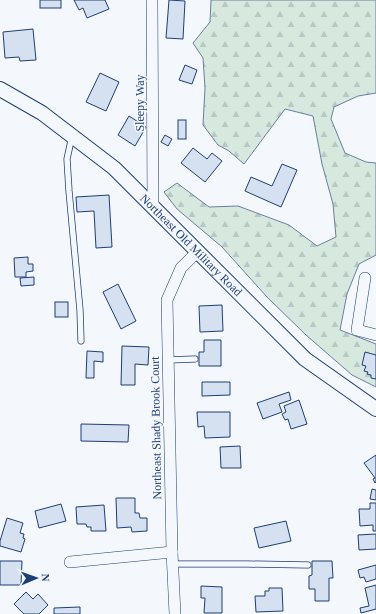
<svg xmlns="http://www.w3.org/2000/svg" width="376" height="614" font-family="Georgia,serif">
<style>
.forest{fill:url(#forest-firs);stroke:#687fa3}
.building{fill:#d5e0f0;stroke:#1d3f73}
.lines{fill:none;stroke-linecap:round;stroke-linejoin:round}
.service-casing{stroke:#1d3f73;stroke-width:7}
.minor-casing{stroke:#1d3f73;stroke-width:12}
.tertiary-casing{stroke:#1d3f73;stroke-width:16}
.service{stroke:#f4f7fb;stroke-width:5.5}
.minor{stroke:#f4f7fb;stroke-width:11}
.tertiary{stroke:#f4f7fb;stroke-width:14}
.labels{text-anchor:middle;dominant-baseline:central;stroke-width:3;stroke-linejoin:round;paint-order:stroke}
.street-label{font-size:12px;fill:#1d3f73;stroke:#f4f7fb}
</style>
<defs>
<pattern id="forest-firs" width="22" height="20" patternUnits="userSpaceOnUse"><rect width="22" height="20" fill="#d7e8df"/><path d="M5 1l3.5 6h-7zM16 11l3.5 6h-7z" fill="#b8c8c3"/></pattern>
</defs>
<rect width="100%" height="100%" fill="#f4f7fb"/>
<path class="forest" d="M211,0H376V93L358,96L334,107L331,119L345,153L366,162L376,163V255L359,264L347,294L340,330L376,344V387L352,375L306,335L267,297L222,247L177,209L164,192L177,183L209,207L238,206L289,225L317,246L336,237L333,204L322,164L313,116L285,109L244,164L229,151L218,145L203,125L205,88L203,58L193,43L210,22Z"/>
<g class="building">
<rect x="40" y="0" width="21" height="8"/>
<path d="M74,0H105L109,9L87,18L83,8L79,10Z"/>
<path d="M169,0L185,1L183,39L166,38Z"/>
<path d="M33,29L36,60L20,61L19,57L5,58L3,32Z"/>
<path d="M185,65L197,70L192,84L179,80Z"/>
<path d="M100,73L119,82L106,111L86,102Z"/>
<path d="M129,116L146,127L135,146L118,135Z"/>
<rect x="178" y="120" width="8" height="19"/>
<path d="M165,135L172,139L168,146L161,142Z"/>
<path d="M193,148L207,159L212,153L222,161L205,182L181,163Z"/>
<path d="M282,164L297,170L281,207L245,191L251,177L272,186Z"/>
<path d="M109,195L112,247L96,248L94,211L77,212L76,197Z"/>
<path d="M28,257V264H33V271L26,272V277H15L14,258Z"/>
<path d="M34,277V285L21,286L20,278Z"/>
<path d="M118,284L136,321L121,329L103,292Z"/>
<rect x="55" y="302" width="13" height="15"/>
<path d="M222,305L223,331L200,332L199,306Z"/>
<path d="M204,340H221V366H199V352H204Z"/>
<path d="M122,346L149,347L148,365L135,364V385H121Z"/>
<path d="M87,351L103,352V362L94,361V378H86Z"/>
<path d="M365,352L376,355V379L371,378V375L367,374L368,372L364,371L366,366L362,365Z"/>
<path d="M202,382H230V395L202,396Z"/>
<path d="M289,392L291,400L279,404L282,412L263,419L257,403Z"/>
<path d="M299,400L307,424L291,429L288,419L285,420L282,414L286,412L284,406Z"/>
<path d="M197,412H230V437L205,438L204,426L198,427Z"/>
<path d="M81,424L129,425L128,442L81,441Z"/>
<path d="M240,446L241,468H221L220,447Z"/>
<path d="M376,455V482L375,483L373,479L375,478L364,463Z"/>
<path d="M372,489L376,490V500L370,499Z"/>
<path d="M116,498H135V513H139L140,518H147V531L132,532L131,527L117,528Z"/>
<path d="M370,503H376V531H373V525L360,526L359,509H370Z"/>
<path d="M61,504L66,521L39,528L35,511Z"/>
<path d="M104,505L106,531H91V527H87L86,524H77L76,507Z"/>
<path d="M7,518L23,523L20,533L24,534L23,538L25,539L21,552L0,546V541Z"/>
<path d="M286,521L291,541L259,548L254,528Z"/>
<path d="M376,534V549L359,550L358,535Z"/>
<path d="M0,561H22L21,585H0Z"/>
<path d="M312,561H332L333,578H329V601H315V589H309V576L312,575Z"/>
<path d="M376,565V579L366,582L364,577L360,578L358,570Z"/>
<path d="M376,585V609L361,613L360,608L369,606L365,588Z"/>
<path d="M201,586L222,587V613H204L205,598H201Z"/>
<path d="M269,588H282L283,611L256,612L255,596H265V591H269Z"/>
<path d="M26,592L33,599L38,594L48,605L39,614H24L14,604Z"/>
<path d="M80,607V614H54V608Z"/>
</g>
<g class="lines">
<defs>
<g id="service">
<path d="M72,136L67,159L69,191L80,310L81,341"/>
<path d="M168,360L195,359"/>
<path d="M172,564H248L308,565"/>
</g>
<g id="minor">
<path d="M152,0L153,207"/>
<path d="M365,278L357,330L376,335"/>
<path d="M70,562L172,552"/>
<path d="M175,614L172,552L167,300L181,268L198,251"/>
</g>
<g id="tertiary">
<path id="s1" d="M0,89L42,113L114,168L305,359L376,409"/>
</g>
</defs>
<use href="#service" class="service-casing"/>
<use href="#minor" class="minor-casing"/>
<use href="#tertiary" class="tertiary-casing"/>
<use href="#service" class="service"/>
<use href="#minor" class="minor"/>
<use href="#tertiary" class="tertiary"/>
</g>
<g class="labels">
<g class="street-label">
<text transform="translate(140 103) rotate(-90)">Sleepy Way</text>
<text stroke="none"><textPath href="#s1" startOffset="248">Northeast Old Military Road</textPath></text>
<text transform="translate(156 428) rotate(-91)">Northeast Shady Brook Court</text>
</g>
</g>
<g transform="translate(36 578) rotate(88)" stroke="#f4f7fb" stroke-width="3" paint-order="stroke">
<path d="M0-3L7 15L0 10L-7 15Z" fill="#1d3f73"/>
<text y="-6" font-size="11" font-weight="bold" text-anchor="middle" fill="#1d3f73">N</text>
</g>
</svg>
